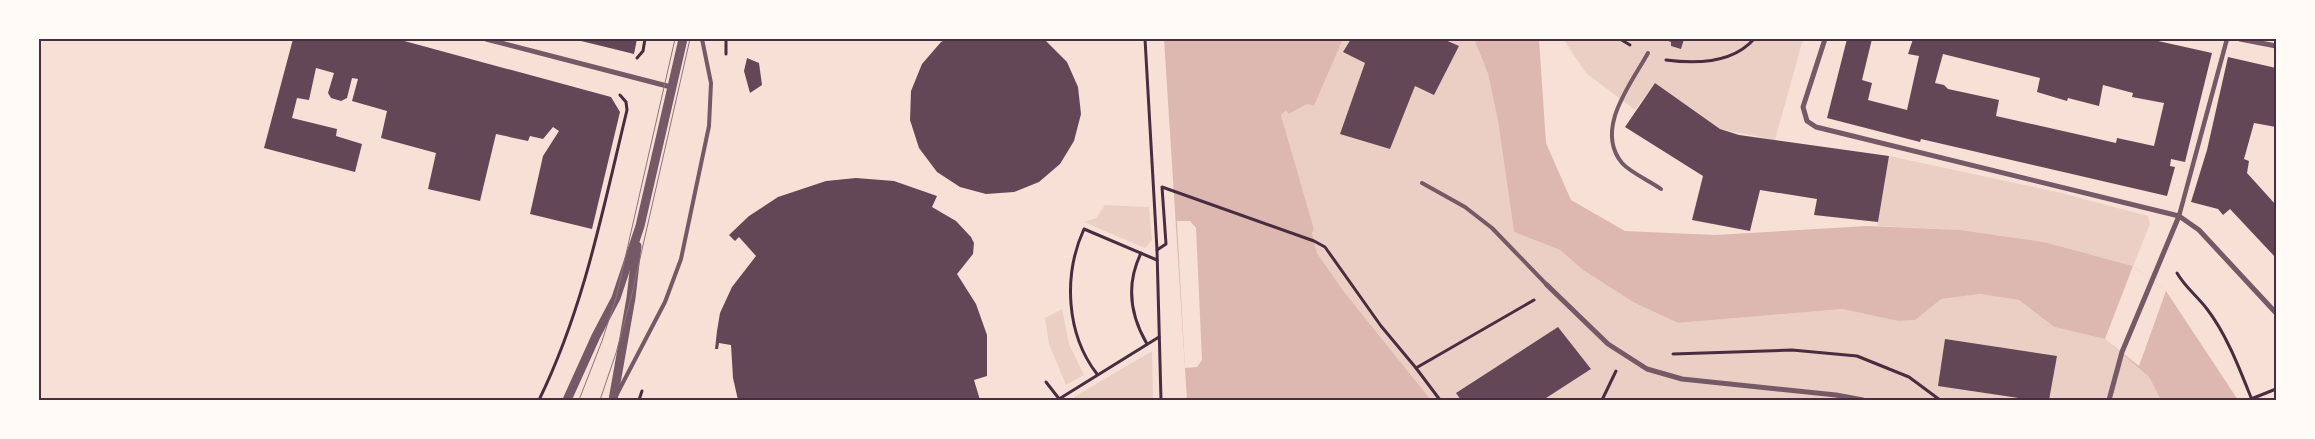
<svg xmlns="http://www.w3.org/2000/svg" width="2315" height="439" font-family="'DejaVu Sans',sans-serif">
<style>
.green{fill:#ebcfc5}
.water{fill:#dcb8b0}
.pier{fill:#f7e1d7}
.building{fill:#644757;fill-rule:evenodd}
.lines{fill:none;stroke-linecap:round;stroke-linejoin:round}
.path{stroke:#4a2c40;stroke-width:3}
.service{stroke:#755966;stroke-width:4}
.pedestrian{stroke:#755966;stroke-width:4.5}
.minor{stroke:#755966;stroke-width:5}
.tertiary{stroke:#755966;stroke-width:9}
.tram{stroke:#8f747c;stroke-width:1}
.neatline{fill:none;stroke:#4a2c40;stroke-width:2}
</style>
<rect width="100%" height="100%" fill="#f7e1d7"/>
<g class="green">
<path d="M1343,39H1474L1488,74L1498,121L1514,232L1560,250L1583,270L1633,302L1678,323L1842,309L1898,321L1914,320L1940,299L1980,294L2019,300L2054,327L2105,339L2149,377L2161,400H1431L1345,293L1317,253L1312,233L1314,229L1281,115L1287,111L1289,114L1307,104L1314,106Z"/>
<path d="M1563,39H1803L1775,140L1720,129L1655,83L1635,110L1586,73Z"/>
<path d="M1889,156L2057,192L2148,216L2150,224L2133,266L2044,242L1960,230L1877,226Z"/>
<path d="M1105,205L1149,207L1152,240L1145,248L1084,222L1096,218Z"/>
<path d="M1062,309L1069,344L1084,375L1066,385L1049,344L1045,318Z"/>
<path d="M1152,351L1153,400H1076L1074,397Z"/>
</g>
<g class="water">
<path d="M1164,39H1343L1314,106L1307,104L1289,114L1286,111L1281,115L1314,229L1312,233L1317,253L1345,293L1431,400H1187Z"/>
<path d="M1474,39H1539L1546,143L1571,200L1625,231L1715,235L1867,226L1960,230L2044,242L2133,266L2166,291L2238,400H2161L2149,377L2105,339L2054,327L2019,300L1980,294L1941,299L1915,320L1898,321L1842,309L1678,323L1633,302L1583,270L1560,250L1514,232L1498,121L1488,74Z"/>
</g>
<g class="pier">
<path d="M1177,221H1190L1196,228L1202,360L1197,367L1185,368Z"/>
<path d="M2133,266L2166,291L2139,366L2105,339Z"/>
</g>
<g class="building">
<path d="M293,39H397L611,97L620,112L592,229L530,214L543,156L559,131L553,127L543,139L530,136L528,141L496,134L480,201L428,189L436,153L381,138L387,111L352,101L358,79L352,78L347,98L341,101L331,98L328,93L334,73L316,68L309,100L297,98L292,118L337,129L336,136L362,144L355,172L264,148Z"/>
<path d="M573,39H637L634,54Z"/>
<path d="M947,39H1044L1067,62L1078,87L1081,114L1074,141L1060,164L1039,182L1014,192L986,194L960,187L937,172L919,148L910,120L911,91L922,64L941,42Z"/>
<path d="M1351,39H1443L1459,46L1434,95L1415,86L1390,149L1340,134L1365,63L1343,52Z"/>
<path d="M1663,39H1684L1681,49L1671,46V42Z"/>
<path d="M1847,39H1872L1862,80L1872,83L1868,100L1907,110L1919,56L1908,54L1913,39H2149L2212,53L2185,162L2171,159L2170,166L2175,167L2167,196L1921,139L1920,142L1827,118ZM1943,54L2040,78L2037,92L2067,101L2068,98L2099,106L2103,85L2133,93L2132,97L2164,103L2154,146L2117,138L2116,143L1996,116L1999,100L1948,89L1944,85L1935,83Z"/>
<path d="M2228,57L2276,68V127L2254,123L2244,159L2249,161L2247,173L2276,205V258L2230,209L2223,215L2218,209L2191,202L2207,150Z"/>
<path d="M747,58L759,63L762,85L750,93L744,71Z"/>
<path d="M1655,83L1720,129L1739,135L1889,156L1878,222L1814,215L1817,199L1760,190L1750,231L1692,220L1703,176L1625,127Z"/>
<path d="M856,178L894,181L937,196L932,207L956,221L971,237L974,243L973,254L957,274L976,304L987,335V376L974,380L980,400H738L733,378L731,345L719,343L718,349H715L717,331L720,313L732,287L756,256L739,237L735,241L729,235L749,216L778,197L826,181Z"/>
<path d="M1558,327L1591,369L1543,400H1461L1456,393Z"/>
<path d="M1945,339L2057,356L2049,400H2032L1938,386Z"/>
</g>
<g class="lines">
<g class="path">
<path d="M726,39V54"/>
<path d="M1145,39L1157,250L1161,400"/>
<path d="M1620,39L1630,45"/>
<path d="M637,58L643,51L645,39"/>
<path d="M1666,60C1696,64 1733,63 1754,39"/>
<path d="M1157,250L1166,244L1162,187L1314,241L1325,247L1381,326L1416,368L1440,400"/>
<path d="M1141,253C1126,284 1130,315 1147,344"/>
<path d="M2177,273C2185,287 2197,296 2207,309C2227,335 2240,370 2252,400"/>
<path d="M1673,354L1792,350L1857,356L1909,377L1940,400"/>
<path d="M1416,368L1534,300"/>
<path d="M1097,374C1066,334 1063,275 1084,229L1157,260"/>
<path d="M1046,382L1060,400"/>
<path d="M1059,399L1159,337"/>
<path d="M2251,399L2276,389"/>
<path d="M539,400C584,308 603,209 627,110L626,102L620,95"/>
<path d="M639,400L642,391"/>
<path d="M1602,400L1616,371"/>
</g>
<g class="service">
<path d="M1648,53C1631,84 1594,129 1622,163C1631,173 1650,181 1661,189"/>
<path d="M1422,183L1465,207L1492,228L1547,285"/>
<path d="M617,394L665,302L681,259L709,126L711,83L702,39"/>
</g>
<path class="pedestrian" d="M2179,216L2227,39"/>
<g class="minor">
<path d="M486,39L671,87"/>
<path d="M1825,39L1803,107L1807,121L1816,127L2179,216L2199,230L2276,313"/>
<path d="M2240,39L2276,46"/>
<path d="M1547,285L1608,344L1647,369L1682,379L1836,395L1863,400"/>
<path d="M2109,400L2122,352L2179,216"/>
</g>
<g class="tertiary">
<path d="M567,400L596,336L616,298L640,226L683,39"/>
<path d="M613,400L631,298L637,246"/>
</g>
<g class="tram">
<path d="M579,400L602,341L616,298L675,39"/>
<path d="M600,400L616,353L631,298L690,39"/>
</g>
</g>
<rect width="2315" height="439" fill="none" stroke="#fffaf5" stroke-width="80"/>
<rect x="40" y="40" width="2235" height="359" class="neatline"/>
</svg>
